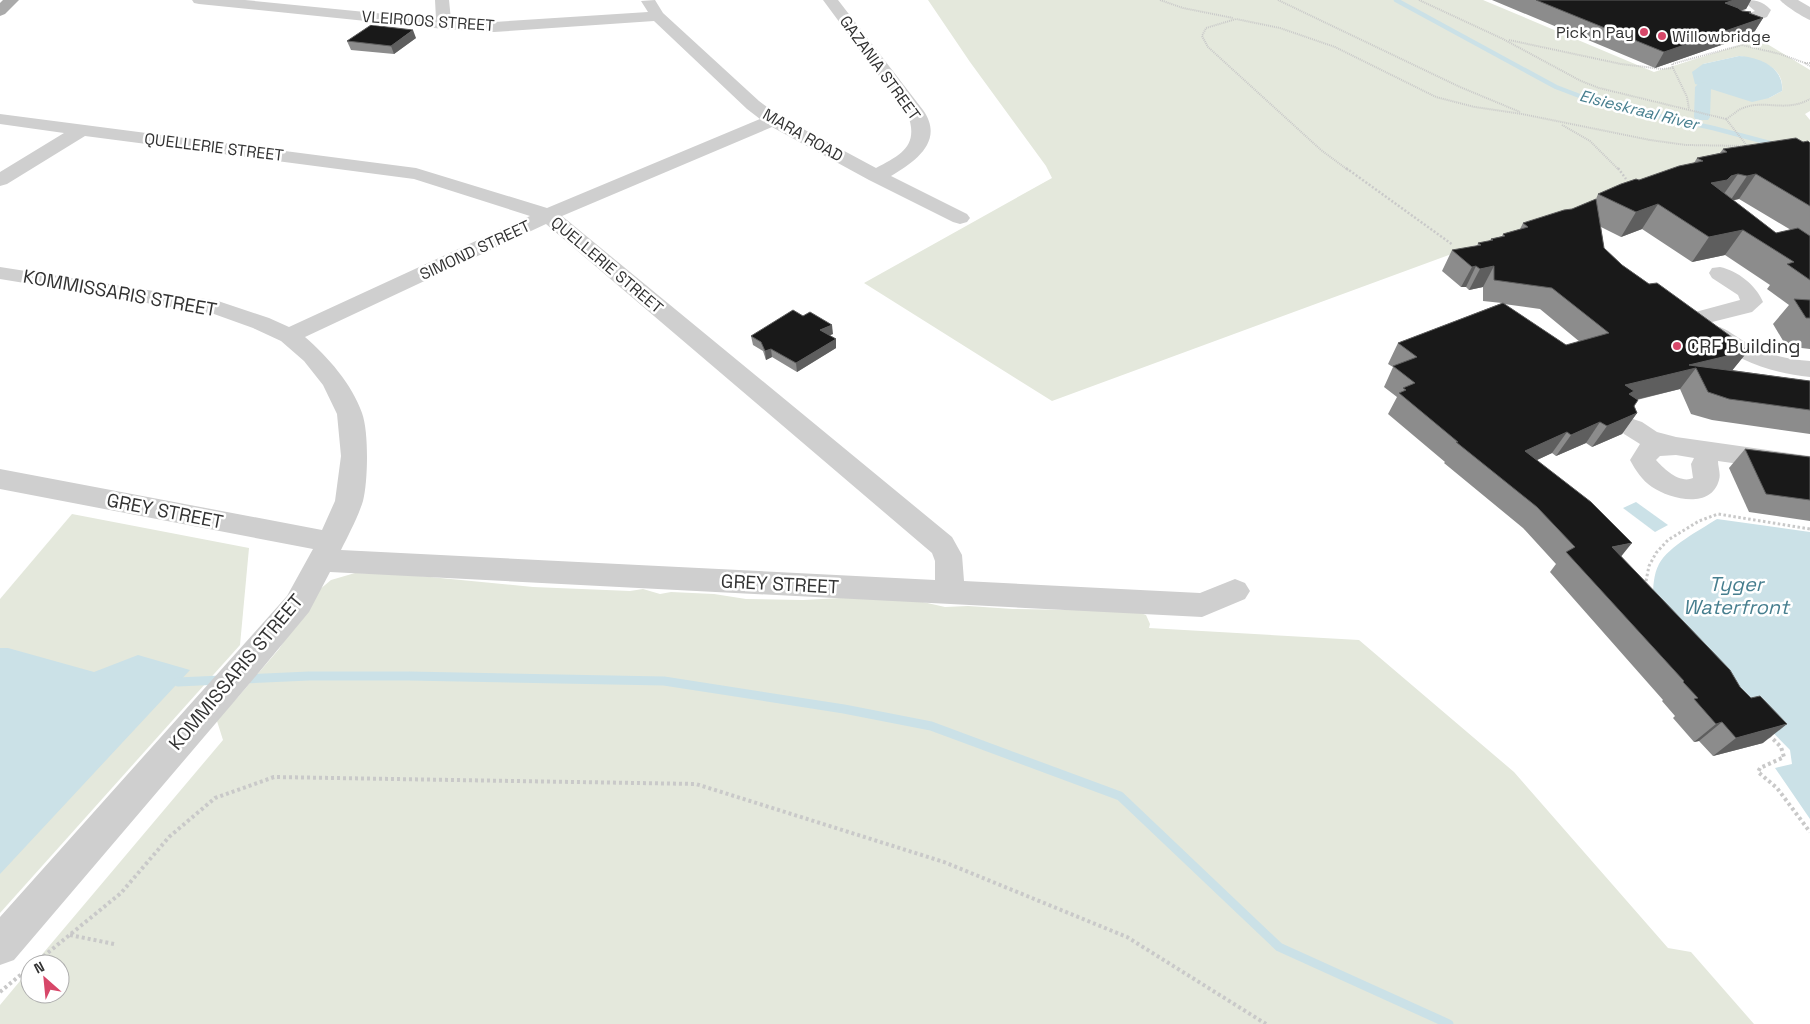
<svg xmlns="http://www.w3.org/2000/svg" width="1810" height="1024" font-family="'Space Grotesk',sans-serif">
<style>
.green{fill:#e4e8dc;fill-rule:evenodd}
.water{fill:#cbe1e7}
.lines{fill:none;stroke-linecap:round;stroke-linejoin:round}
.stream-far1{stroke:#cbe1e7;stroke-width:4.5}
.stream{stroke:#cbe1e7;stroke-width:9}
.canal{fill:#cbe1e7;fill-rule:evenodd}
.path-far3{stroke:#c9c9c9;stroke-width:2;stroke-dasharray:1 1;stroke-linecap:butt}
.path-far2{stroke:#c9c9c9;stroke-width:2.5;stroke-dasharray:2 2;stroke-linecap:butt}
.path-far1{stroke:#c9c9c9;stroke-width:3;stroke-dasharray:2.5 2.5;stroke-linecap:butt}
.path{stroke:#c9c9c9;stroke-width:4;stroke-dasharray:3 3;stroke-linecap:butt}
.minor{fill:#cfcfcf;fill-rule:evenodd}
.major{fill:#aaa;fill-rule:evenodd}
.wall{fill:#8c8c8c;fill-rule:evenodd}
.shaded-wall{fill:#5e5e5e}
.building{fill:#191919;stroke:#5e5e5e}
.poi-dot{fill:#d74769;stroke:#fff;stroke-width:2}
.labels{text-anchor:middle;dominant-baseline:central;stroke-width:5;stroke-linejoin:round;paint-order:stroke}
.far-street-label{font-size:16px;fill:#323232;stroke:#fff}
.far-poi-label{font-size:16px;fill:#323232;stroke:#fff;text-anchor:end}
.far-water-label{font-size:16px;font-style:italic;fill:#467e8e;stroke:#fff}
.street-label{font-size:19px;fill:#323232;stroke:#fff}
.poi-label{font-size:19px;fill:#323232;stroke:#fff;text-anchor:start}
.water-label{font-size:20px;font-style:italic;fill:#467e8e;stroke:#fff}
</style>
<rect width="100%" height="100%" fill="#fff"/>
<g class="green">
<path d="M928,0H1483L1654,72L1759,39L1810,70V111L1805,114L1810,120V173L1737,149L1052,401L864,283L1052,178L1046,166L970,62ZM1739,56C1759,60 1785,66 1782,91L1769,98L1703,64Z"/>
<path d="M72,514L249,548L240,645L0,913V599Z"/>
<path d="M355,573L399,574L533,587L630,591L643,589L660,594L671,592L714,594L746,599L803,600L859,597L914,600L945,607L968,606L1013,609L1135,611L1146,615L1150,624L1149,628L1359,640L1514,772L1668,948L1691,952L1754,1024H0V1005L30,969V994H60V964H34L223,740L216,718L238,697L279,649L313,595L331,580Z"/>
</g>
<g class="water">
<path d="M1739,56C1759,57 1784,67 1782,91L1769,98L1752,102L1695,84L1692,72L1703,64Z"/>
<path d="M1636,502L1668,525L1655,532L1623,508Z"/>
<path d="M1717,519L1810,532V819L1775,768L1792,764L1790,750L1653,609C1653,595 1652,577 1659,564C1669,546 1700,530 1717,519Z"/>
<path d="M0,648H8L94,672L138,655L190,670L0,874Z"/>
</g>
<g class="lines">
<path class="stream-far1" d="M1396,0L1556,87L1598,103L1713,128L1777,145"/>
<g class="stream">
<path d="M245,679L309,676H409L664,681L844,709L931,726L1120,796L1279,947L1449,1024"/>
<path d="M178,682L221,680"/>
</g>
<path class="canal" d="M1703,82L1708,84L1711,87L1710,117L1708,120H1696L1694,117L1695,87L1698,84Z"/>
<g class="path-far3">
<path d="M1160,0L1183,8L1233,18"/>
<path d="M1278,0L1460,87L1520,112"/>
<path d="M1419,0L1503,39L1581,81L1599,88L1726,119"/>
<path d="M1509,40L1621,64L1662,69L1673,68L1672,64L1742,45L1780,54L1805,63"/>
<path d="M1810,63H1805L1810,66"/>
<path d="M1673,68L1687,97L1689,109"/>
<path d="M1562,125L1590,141L1619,170"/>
<path d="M1748,147L1726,119C1732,116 1737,110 1743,108C1765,99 1785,113 1810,99"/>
<path d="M1348,170L1321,150L1208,47L1202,36L1206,28L1236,19L1280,28L1335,47L1436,97L1475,107L1522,114L1650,140L1686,145L1746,146"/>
</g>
<g class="path-far2">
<path d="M1346,168L1453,245"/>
<path d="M1618,168L1626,179"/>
</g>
<path class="path-far1" d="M1645,586L1649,566L1656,553L1668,540L1699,521L1718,514L1810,529"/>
<g class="path">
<path d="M1769,735L1781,747L1784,757L1760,768L1758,772L1777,788L1810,832"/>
<path d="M70,935L114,944"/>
<path d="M34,964L121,893L169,837L215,798L274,777L696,784L944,862L1127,937L1266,1024"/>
<path d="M0,992L30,967"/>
</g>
<g class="minor">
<path d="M192,0H245L436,19L435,0H449L451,20L494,22L648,12L641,1L655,0L663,13L759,101L779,116L876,168C901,155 919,146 908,115L823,0H838L923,110C945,141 915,162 891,176L967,214L970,218L967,222L960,224L953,222L869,180L772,127L562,216L952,537L962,555L964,581L1200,593L1235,579L1245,583L1250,591L1245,599L1202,617L330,572L309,612L250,683L14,960L0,965V917L287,596L313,549L0,489V469L322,530L335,501L341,456L337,414L323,385L304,361L281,341L253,328L214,314L0,279V267L218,301L269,318L289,327L530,216L414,179L85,136L7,184L0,186V172L64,133L0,124V114L416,168L547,208L760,119L747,109L654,21L494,32L444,29L199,4L194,3ZM546,224L932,553L935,561V580L341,550C348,536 358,517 363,501C368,482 369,432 362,413C352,384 328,357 305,337Z"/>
<path d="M1742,0C1754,0 1762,0 1771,10L1767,17L1738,27L1733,25L1730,22L1733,19L1755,11Z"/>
<path d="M1780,0H1798L1810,7V20C1804,18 1784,5 1780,0Z"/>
<path d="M1720,267C1738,271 1756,285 1763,302L1752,312L1696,326L1688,324L1685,319L1688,314L1740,300L1738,295L1712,278L1709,273L1712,268Z"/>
<path d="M1716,326C1728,329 1736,337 1747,343C1767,355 1787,359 1810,361V377C1771,373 1739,361 1708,338L1704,333L1708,328Z"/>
<path d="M1633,419L1642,422L1657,432L1676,437L1810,456V474L1718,461C1718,467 1721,474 1719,480C1711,510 1670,499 1652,487C1642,480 1636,471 1630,460L1640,444L1624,434L1620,428L1624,422ZM1676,455L1694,458L1691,464L1693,478C1680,484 1664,469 1656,460L1660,456Z"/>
</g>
<path class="major" d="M3,0H19L5,14L0,16V3Z"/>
</g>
<g class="wall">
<path d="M1492,0H1751L1746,9L1741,10L1751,12L1750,13L1763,18L1753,34L1655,68Z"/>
<path d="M416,38L394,54L351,50L347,41Z"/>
<path d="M1803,142L1810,143V349L1793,347L1791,344H1785L1773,324L1789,305L1767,289L1770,285L1725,255L1692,262L1642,229L1621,237L1601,227L1604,248L1622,265L1649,284L1740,343L1739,344L1748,351L1732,370L1810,381V434L1712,420L1691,414L1680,389L1637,400L1634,406L1637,413L1622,434L1592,447L1586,443L1556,456L1552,453L1537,460L1621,556L1763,743L1713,756L1699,741L1694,742L1673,718L1675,716L1662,701L1663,700L1550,572L1556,564L1523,528L1444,463L1445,462L1388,414L1397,397L1384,387L1393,367L1388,364L1398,343L1502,303L1483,301V287L1469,290L1466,287H1461L1442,271L1452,250L1477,246L1478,243L1489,241L1491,239L1502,236L1503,234L1520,229L1523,223L1572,209L1596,199L1598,194L1694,163L1697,158L1720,153L1723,149ZM1739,199L1791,230L1776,233L1733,200ZM1504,304L1540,309L1580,342L1566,345Z"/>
<path d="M833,334L829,335L836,339V348L797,372L772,357L766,360L763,351L753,345L751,336Z"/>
<path d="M1745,449L1810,457V521L1749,512L1729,468Z"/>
</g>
<g class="shaded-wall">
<path d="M1734,0H1751L1746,9L1716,18L1725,3Z"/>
<path d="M1751,12L1743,25L1763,18L1753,34L1655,68L1664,52Z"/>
<path d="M413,30L416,38L394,54L391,46Z"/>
<path d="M1738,174L1721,198L1711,183Z"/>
<path d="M1756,174L1739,199L1730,201L1747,176Z"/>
<path d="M1658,204L1642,229L1621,237L1636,212Z"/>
<path d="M1743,230L1725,255L1692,262L1709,237Z"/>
<path d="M1476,266L1466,287H1461L1472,267Z"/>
<path d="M1494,266L1483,287L1469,290L1480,269Z"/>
<path d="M832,325L833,334L821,339L820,330Z"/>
<path d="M836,339V348L797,372L796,363Z"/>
<path d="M1738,343H1740L1730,355L1748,351L1731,372L1696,368L1680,389L1626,402L1625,385L1689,365Z"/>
<path d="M771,349L772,357L766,360L765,351Z"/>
<path d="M1637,413L1622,434L1592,447L1607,426Z"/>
<path d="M1600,422L1586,443L1556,456L1571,435Z"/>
<path d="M1567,432L1552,453L1511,472L1525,451Z"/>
<path d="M1632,543L1615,564L1612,547Z"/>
<path d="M1722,722L1699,741L1694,742L1716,724Z"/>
<path d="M1787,724L1763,743L1713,756L1736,738Z"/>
</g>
<g class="building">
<path d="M1536,0H1734L1725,3L1738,8L1742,11L1751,12L1749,13L1763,18L1664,52Z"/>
<path d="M371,25L413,30L391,46L347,41Z"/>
<path d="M1796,138L1803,142L1808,141L1810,143V206L1756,174L1747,176L1738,174L1731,176L1727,180L1711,183L1776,233L1798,228L1810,236V280L1787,264L1794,262L1743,230L1709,237L1658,204L1636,212L1598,194L1621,184L1636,179L1639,180L1679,166L1703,161L1697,158L1727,152L1723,149Z"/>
<path d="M1596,199L1604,248L1622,265L1649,284L1657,283L1740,343H1738L1748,351L1689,365L1810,381V410L1729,399L1708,392L1696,368L1625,385L1634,391L1629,394L1638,400L1634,406L1637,413L1607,426L1600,422L1571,435L1567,432L1525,451L1591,502L1632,543L1612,547L1730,670L1740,687L1751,698L1760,696L1787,724L1736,738L1722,722L1716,724L1694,699L1698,698L1683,682L1684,681L1566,552L1575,547L1537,507L1456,442H1458L1399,393L1406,390L1403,388L1415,383L1393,366L1417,357L1398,343L1503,303L1566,345L1609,333L1552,288L1494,280V266L1480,269L1476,266L1472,267L1452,250L1481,245L1478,243L1493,240L1491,239L1505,236L1503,234L1528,227L1523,223L1564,210L1572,209Z"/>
<path d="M1794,299L1810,300V318H1806Z"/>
<path d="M793,310L803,316L810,312L832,325L820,330L836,339L796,363L771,349L765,351L761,342L751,336Z"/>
<path d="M1745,449L1810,457V500L1766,494Z"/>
</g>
<g class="poi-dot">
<circle cx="1644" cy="32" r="5"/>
<circle cx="1662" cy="36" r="5"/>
<circle cx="1677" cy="346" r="5"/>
</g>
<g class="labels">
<g class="far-street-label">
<text transform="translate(428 21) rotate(4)">VLEIROOS STREET</text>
<text transform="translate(880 68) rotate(54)">GAZANIA STREET</text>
<text transform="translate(803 135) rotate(30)">MARA ROAD</text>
<text transform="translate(214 147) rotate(7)">QUELLERIE STREET</text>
<text transform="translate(475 250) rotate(-25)">SIMOND STREET</text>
<text transform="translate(607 265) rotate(40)">QUELLERIE STREET</text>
</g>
<g class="far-poi-label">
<text x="1634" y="32">Pick n Pay</text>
<text x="1672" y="36" text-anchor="start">Willowbridge</text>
</g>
<g class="far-water-label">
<text transform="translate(1639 110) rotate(14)">Elsieskraal River</text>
</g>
<g class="street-label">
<text transform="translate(120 293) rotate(10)">KOMMISSARIS STREET</text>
<text transform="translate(165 511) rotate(11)">GREY STREET</text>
<text transform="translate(780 584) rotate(3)">GREY STREET</text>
<text transform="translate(236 672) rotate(-50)">KOMMISSARIS STREET</text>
</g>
<g class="poi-label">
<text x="1687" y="346">CRF Building</text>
</g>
<g class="water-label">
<text x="1736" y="584">Tyger<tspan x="1736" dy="23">Waterfront</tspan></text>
</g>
</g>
<g transform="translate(45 979) rotate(333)"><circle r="24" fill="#ffffff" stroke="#adadad"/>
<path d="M0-4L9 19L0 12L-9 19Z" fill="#d74769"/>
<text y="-8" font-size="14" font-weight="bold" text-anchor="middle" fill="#323232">N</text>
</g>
</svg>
